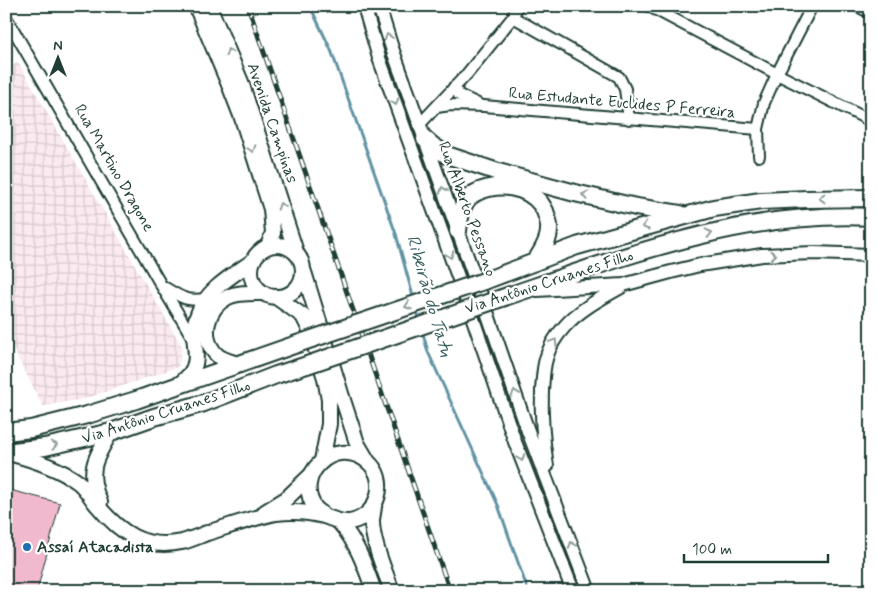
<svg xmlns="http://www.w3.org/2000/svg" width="877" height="597" font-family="Mynerve,sans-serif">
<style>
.industrial{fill:url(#industrial-grid)}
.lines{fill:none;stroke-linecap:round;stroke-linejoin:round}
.stream{stroke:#6293a4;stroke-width:3}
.building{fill:#f1b9cd;stroke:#1f3d34}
.minor-casing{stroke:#1f3d34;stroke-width:14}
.tertiary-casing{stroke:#1f3d34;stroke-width:16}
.secondary-casing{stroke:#1f3d34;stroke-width:18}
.primary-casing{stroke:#1f3d34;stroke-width:20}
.minor{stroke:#fff;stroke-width:10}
.tertiary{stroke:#fff;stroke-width:12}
.secondary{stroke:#fff;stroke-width:14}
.primary{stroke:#fff;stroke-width:16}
.rail-casing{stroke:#1f3d34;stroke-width:5}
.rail{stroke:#fff;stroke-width:3;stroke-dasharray:9;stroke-linecap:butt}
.primary-bridge-casing{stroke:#1f3d34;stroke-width:20;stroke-linecap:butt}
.primary-bridge{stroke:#fff;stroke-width:16}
.oneway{stroke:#8f9e9a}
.poi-dot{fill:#1f6fb2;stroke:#fff;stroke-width:2}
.labels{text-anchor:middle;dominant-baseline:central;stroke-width:4.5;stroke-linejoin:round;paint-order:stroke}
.street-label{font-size:16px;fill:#1f3d34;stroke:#fff}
.poi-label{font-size:16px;font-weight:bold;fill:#1f3d34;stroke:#fff;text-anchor:start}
.water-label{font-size:18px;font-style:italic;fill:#3b6163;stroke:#fff}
</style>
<defs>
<pattern id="industrial-grid" width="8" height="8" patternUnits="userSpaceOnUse" patternTransform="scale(1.25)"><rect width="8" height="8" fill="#fbeaf0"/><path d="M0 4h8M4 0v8" fill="none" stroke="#d7cace"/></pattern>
</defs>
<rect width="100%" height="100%" fill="#fff"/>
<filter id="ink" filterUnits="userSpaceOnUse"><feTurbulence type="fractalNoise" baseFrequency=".02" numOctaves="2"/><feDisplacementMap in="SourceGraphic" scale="10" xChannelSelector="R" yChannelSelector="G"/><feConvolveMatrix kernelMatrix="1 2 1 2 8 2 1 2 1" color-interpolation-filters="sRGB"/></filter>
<g filter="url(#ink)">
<path class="industrial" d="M18,62L182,347L178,367L84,399L43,406L6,335V71Z"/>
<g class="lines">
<g class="stream">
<path d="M310,6L331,50L396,234L414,300"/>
<path d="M416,308L420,322"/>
<path d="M422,330L428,352L498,505L528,591"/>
</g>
</g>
<path class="building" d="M6,489L60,503L37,591H6Z"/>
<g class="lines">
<defs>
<g id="minor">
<path d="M649,6L777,74L871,121"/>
<path d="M857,6L871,13"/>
<path d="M6,17L161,285L194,340"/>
<path d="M513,17L619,77L625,89L629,119"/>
<path d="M454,87L459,95L478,104"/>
<path d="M437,107L450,105L484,106L758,129"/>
<path d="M420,124L467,74L513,17L517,6"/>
<path d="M759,156L758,129L764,103L777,74L812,6"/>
<path d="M164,287C180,297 188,303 207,298"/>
</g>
<g id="tertiary">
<path d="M364,6L379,58L470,310L515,442L573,591"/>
<path d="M379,6L392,48L485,306L528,431L589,591"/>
<path d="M537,290L623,285L671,272L700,265L762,255L814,253L871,255"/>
<path d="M547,466C543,441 541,415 542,390C543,380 543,369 546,359C549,347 556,336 565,326C580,309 602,298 621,287"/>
</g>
<g id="secondary">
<path d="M196,6L230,87L242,118L271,209L273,233L268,246"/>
<path d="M209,6L241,82L296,252"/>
<circle cx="277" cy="271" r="26"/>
<path d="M304,272L343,400L357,443L367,460"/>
<path d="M276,297L303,316L309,328L325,378L329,400V424L322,461"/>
<path d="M240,365C233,362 223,360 218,356C199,339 206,308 228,297C238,292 252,293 263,293"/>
<path d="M179,385C182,382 187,378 190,374C201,360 193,345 194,329C194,325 196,319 198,314C206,290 233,275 253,261"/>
<path d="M8,453C32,459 57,467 78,482C85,487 91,498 97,505C120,533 144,550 182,542C190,540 199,536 207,533C230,526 252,518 276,513C291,511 309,512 324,516C333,519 340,523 350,522C378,517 390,479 367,461C335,435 291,476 316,509C319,511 322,514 325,516"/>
<path d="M100,502C86,472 95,458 111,432"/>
<path d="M374,505C374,511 372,516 372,521C372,542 385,571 392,591"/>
<path d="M265,512L286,499L311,475"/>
<path d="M339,522C357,542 365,566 374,591"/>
</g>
<g id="primary">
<path d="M425,139L433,146L447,155L498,172L575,193L636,207L680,214"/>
<path d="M458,231C459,221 460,210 466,201C471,194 480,190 489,188C510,183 535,190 545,211C547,217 550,224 549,230C549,241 541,253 535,262"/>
<path d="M487,280L577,246L714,208L761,201L807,199L871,198"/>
<path d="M496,300C617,259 741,210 871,217"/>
<path d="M6,432L31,429L87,415L136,400L297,344"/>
<path d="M6,452L45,447L111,432L154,417L204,403L276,375L307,365"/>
</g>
</defs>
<use href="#minor" class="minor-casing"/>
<use href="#tertiary" class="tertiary-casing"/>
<use href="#secondary" class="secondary-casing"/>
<use href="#primary" class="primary-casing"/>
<use href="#minor" class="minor"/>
<use href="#tertiary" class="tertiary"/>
<use href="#secondary" class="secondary"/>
<use href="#primary" class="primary"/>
<defs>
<path id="rail" d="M248,6L450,591"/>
</defs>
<use href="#rail" class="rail-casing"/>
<use href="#rail" class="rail"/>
<defs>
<g id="primary-bridge">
<path d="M297,344L487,280"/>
<path d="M307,365L496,300"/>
</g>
</defs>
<use href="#primary-bridge" class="primary-bridge-casing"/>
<use href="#primary-bridge" class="primary-bridge"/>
</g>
<defs><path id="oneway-chevron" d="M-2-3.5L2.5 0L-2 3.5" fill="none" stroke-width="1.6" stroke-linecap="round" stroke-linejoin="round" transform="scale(1.25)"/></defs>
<g class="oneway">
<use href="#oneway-chevron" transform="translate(388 37) rotate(-108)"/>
<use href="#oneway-chevron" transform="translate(229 52) rotate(-112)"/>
<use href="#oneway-chevron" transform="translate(395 102) rotate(70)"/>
<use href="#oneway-chevron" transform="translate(252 149) rotate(72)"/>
<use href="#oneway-chevron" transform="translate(443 190) rotate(-110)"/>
<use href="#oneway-chevron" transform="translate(585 195) rotate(-167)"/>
<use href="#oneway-chevron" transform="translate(822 198) rotate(179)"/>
<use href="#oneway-chevron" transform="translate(281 206) rotate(-108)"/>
<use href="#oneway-chevron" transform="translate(645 226) rotate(164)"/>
<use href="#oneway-chevron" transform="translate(709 233) rotate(-14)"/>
<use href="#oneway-chevron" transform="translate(450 255) rotate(70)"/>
<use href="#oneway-chevron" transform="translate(773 255) rotate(-2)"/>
<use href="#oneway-chevron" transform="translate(408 306) rotate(161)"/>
<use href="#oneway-chevron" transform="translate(554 342) rotate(-59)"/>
<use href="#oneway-chevron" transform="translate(515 393) rotate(-109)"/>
<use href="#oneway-chevron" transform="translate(54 445) rotate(-12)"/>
<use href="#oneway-chevron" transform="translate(521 458) rotate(69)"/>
<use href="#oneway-chevron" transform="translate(572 545) rotate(-111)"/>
</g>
</g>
<circle class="poi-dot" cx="27" cy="547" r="5"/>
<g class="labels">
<g class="street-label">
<text transform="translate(622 103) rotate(5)">Rua Estudante Euclides P Ferreira</text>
<text transform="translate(272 123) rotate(71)">Avenida Campinas</text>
<text transform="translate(114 168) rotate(60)">Rua Martino Dragone</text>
<text transform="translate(467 209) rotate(70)">Rua Alberto Pessano</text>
<text transform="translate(549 282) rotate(-18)">Via Antônio Cruanes Filho</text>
<text transform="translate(166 412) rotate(-18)">Via Antônio Cruanes Filho</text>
</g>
<g class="poi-label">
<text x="37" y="547">Assaí Atacadista</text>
</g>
<g class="water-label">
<text transform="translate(429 296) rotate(74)">Ribeirão do Tatu</text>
</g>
</g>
<rect width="877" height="597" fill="none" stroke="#fff" stroke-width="25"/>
<rect x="12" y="12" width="852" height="572" fill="none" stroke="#1f3d34" stroke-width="2" filter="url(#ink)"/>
<g transform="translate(58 58)" stroke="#ffffff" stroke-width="4" paint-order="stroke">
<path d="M0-4L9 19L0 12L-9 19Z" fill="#1f3d34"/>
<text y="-8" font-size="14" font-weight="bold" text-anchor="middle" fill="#1f3d34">N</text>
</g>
<path d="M684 554v8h144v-8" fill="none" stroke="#1f3d34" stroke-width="2.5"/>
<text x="692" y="554" font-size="15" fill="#1f3d34" stroke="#ffffff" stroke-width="4" paint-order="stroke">100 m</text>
</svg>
